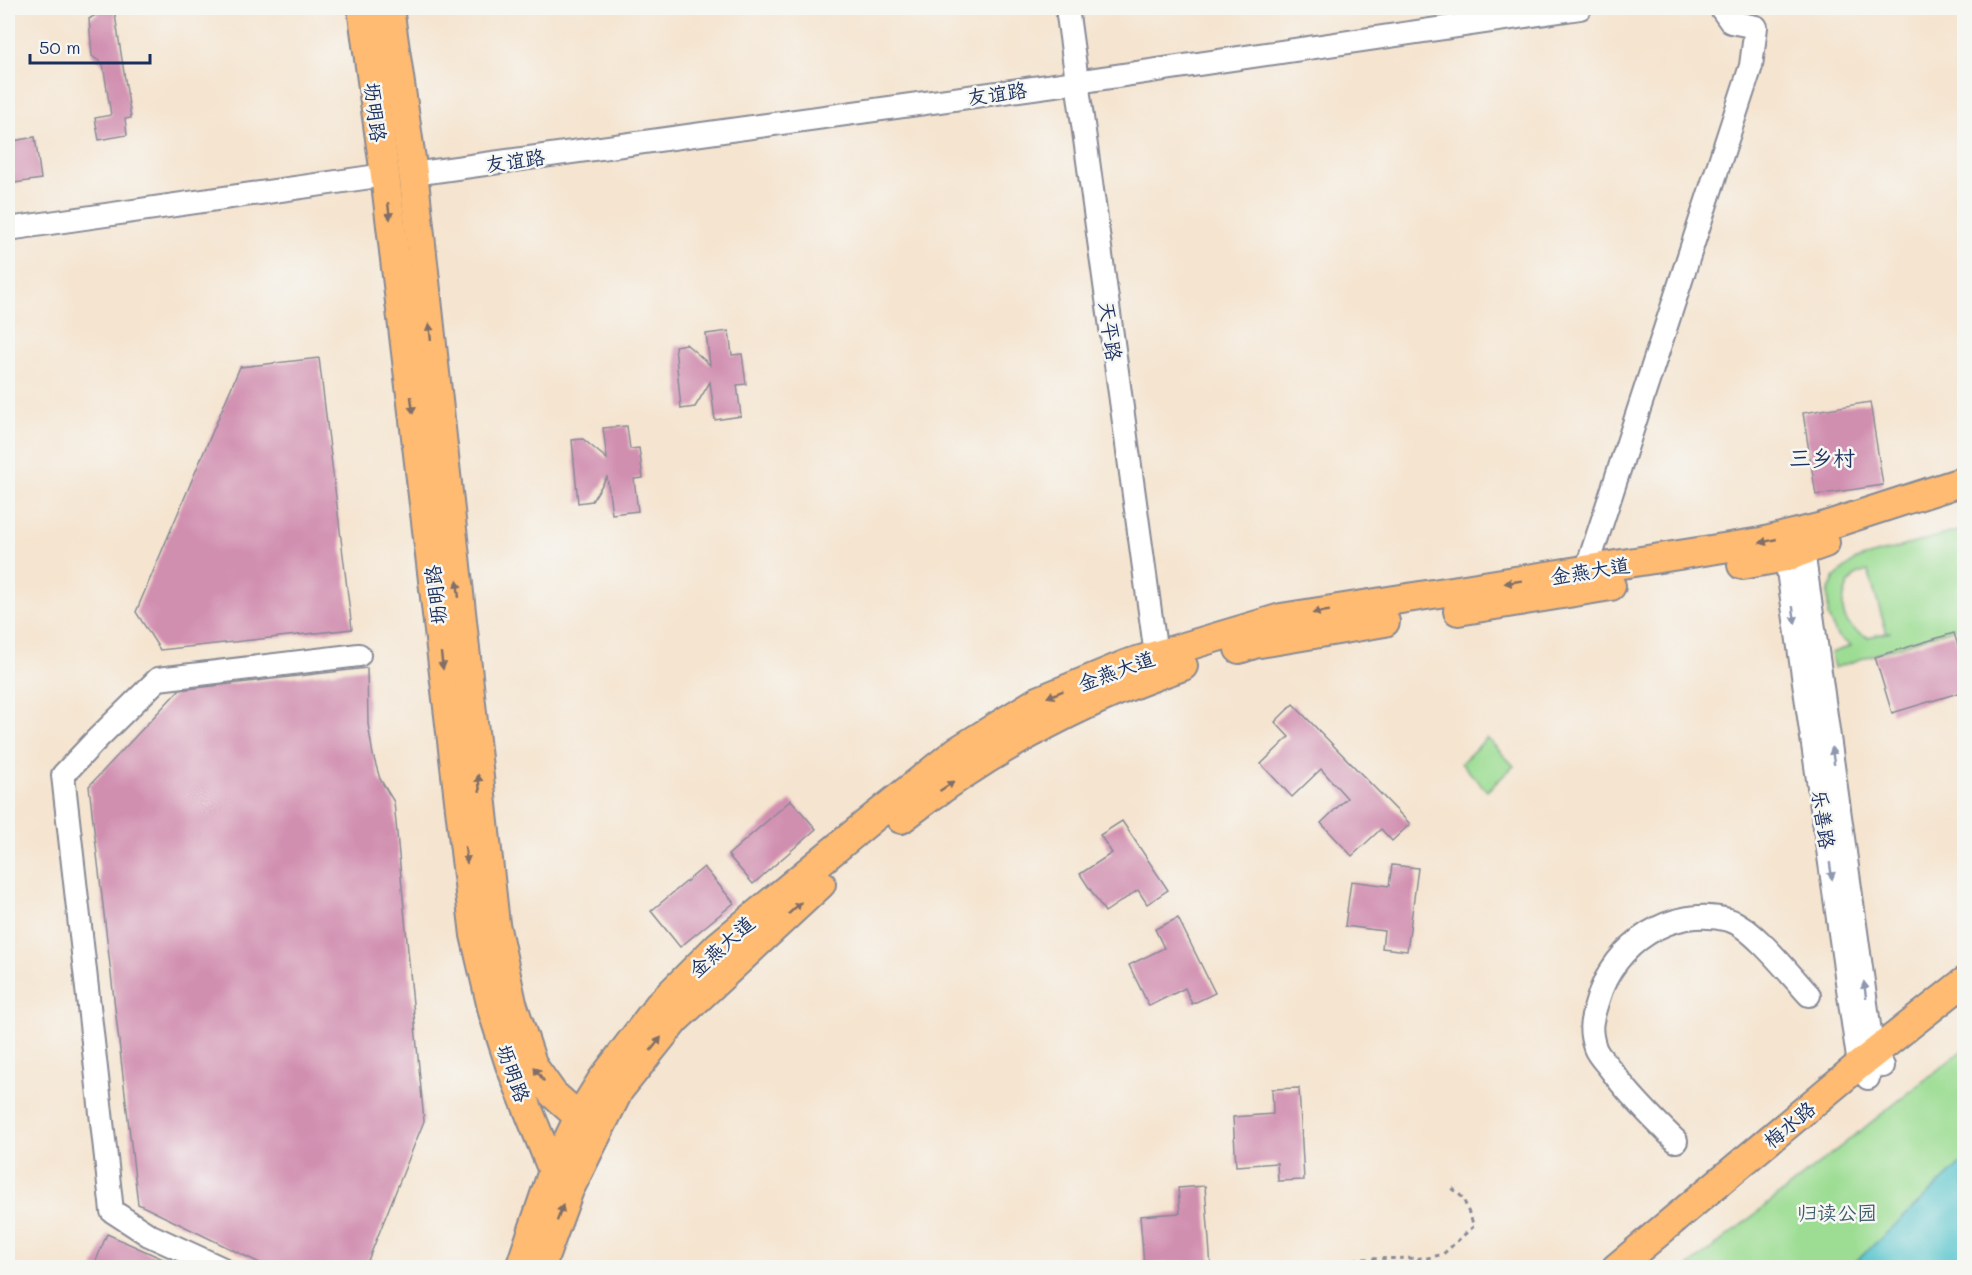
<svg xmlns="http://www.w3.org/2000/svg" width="1972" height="1275" font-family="Mali,'LXGW WenKai TC',sans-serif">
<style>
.green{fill:#9cdd93;stroke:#5c8678;stroke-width:1.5;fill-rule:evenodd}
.water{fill:#58c5cd;stroke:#3a7a96;stroke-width:1.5}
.building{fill:#d18fb0}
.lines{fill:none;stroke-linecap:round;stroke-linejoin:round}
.minor-casing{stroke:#888a96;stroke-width:26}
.major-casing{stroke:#888a96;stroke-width:32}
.path{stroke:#888a96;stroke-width:3;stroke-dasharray:4.5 4.5;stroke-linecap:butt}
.minor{stroke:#fff;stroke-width:22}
.major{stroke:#febb71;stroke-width:28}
.oneway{fill:#816e67}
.oneway2{fill:#8d97ae}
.labels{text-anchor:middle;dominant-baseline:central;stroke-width:5;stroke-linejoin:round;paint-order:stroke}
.street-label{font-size:20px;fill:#1b2f5e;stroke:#f6f6f2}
.park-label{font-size:20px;fill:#3b5a6b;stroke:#f6f6f2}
.quarter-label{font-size:22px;fill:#1b2f5e;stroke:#f6f6f2}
</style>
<rect width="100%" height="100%" fill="#f6f6f2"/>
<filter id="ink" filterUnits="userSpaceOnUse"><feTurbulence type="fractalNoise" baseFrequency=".0167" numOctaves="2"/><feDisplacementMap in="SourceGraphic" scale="12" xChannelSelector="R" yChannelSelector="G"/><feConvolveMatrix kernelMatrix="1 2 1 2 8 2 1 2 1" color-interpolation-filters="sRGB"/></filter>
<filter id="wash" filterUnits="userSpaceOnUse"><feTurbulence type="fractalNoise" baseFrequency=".008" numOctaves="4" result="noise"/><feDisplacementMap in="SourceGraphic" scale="24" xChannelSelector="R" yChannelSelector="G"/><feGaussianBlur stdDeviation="1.35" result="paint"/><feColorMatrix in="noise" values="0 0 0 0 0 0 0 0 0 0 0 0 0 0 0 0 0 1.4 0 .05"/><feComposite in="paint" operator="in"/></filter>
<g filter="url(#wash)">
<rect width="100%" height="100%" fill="#f5e4cf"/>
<g class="green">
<path d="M1964,529V540L1963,541L1964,547V625L1834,668L1831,653L1851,646L1837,636L1828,617V592L1835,577L1855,560ZM1868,571L1887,633L1891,632L1868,637C1861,634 1852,630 1848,623C1838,610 1844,582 1858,574C1859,574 1867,571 1868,571Z"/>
<path d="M1487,738L1514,766L1487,791L1461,763Z"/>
<path d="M1964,1049V1161L1850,1267L1687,1268Z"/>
</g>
<path class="water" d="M1964,1161V1267H1850Z"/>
<g id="blocks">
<g class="building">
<path d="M96,8H114L131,118L125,119L127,135L99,140L95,118L111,115L103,64L92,56L89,19L97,14Z"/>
<path d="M35,137L41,179L8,184V142Z"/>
<path d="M729,331L732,355L742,354L746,384L737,385L741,416L715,420L710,382L695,407L681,409L675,346L686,344L710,365L706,334Z"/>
<path d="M319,358L352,629L160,650L136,612L240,367Z"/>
<path d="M1870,402L1883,485L1816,495L1803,413Z"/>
<path d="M627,426L630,449L639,448L643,478L634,479L638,511L612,514L607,477L592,501L578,503L572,440L583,439L607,459L603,428Z"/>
<path d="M1954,633L1965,667V691L1892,713L1875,657Z"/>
<path d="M367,668L368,724L373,755L380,779L394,802L424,1121L365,1268H270L138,1204L89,786L179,690Z"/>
<path d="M1293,704L1410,824L1392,841L1381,829L1352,856L1321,823L1347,798L1321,769L1292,797L1261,764L1289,737L1275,722Z"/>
<path d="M791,800L816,829L753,884L728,855Z"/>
<path d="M1122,821L1168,890L1147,904L1138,890L1105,912L1080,874L1112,853L1100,835Z"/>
<path d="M1392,865L1418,868L1407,951L1382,948L1384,931L1345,926L1351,881L1389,886Z"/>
<path d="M704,867L734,903L680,947L651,911Z"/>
<path d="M1178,918L1215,993L1192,1004L1185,988L1149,1006L1129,965L1164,948L1155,929Z"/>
<path d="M1299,1088L1304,1180L1278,1181L1277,1163L1236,1166L1233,1117L1273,1114L1272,1089Z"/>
<path d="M1205,1186L1211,1268H1185L1184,1262L1144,1265L1140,1216L1180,1213L1178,1188Z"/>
<path d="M107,1234L183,1268H93Z"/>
</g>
</g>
</g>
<g filter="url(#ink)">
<use href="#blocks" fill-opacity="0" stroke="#888a96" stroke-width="1.5"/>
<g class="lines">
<defs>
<g id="minor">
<path d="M1067,8L1156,655"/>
<path d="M413,174L1076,82L1580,8"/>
<path d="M8,229L385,175"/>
<path d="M1803,550L1873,1054L1883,1066"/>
<path d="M1786,557L1859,1065L1868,1078"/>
<path d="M1586,571L1751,66L1756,27L1731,22L1721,8"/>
<path d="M1676,1141C1652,1118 1630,1096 1611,1070C1606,1063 1598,1056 1595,1048C1588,1027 1592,1019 1598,999C1614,944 1672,905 1729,920C1753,927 1791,976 1809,995"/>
<path d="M221,1268L149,1235L112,1211L63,775L96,740L158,679L359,655"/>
</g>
<g id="major">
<path d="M362,8L385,175L475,935L493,1012L510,1065L553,1171"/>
<path d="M389,8L414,180L495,924L512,1003L533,1066L553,1094L579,1117"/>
<path d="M1742,565L1786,557L1825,543"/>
<path d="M1458,611L1611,586"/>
<path d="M1239,649L1254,644L1385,622"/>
<path d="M901,819C986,753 1082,700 1183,666"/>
<path d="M541,1266L569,1190L619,1090L675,1020L821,884"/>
<path d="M520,1268L553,1171L579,1117L602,1080L659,1005L719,945L873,818L957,751L1038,701L1127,664L1281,618L1761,542L1822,527L1964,481"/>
<path d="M1616,1268L1859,1065L1964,982"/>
</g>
</defs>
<use href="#minor" class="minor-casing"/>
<use href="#major" class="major-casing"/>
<path class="path" d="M1329,1268L1335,1264L1356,1259L1428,1258L1443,1254L1474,1226L1463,1198L1452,1188"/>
<use href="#minor" class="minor"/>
<use href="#major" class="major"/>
</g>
<defs><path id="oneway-solid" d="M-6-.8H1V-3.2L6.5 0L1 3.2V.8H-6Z" transform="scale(1.5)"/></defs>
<g class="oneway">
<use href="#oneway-solid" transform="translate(389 211) rotate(83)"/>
<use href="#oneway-solid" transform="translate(430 332) rotate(-96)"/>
<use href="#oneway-solid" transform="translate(412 405) rotate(83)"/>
<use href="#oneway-solid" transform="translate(1768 541) rotate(167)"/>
<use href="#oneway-solid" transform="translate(1513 582) rotate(171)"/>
<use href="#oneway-solid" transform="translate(458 589) rotate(-96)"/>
<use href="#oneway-solid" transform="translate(1321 612) rotate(171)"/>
<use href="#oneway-solid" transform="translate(442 661) rotate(83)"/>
<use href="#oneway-solid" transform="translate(1055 694) rotate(158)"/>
<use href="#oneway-solid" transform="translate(479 783) rotate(-96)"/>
<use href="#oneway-solid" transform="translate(947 786) rotate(-34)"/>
<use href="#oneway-solid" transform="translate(466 855) rotate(83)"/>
<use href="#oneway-solid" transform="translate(795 908) rotate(-43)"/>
<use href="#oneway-solid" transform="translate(656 1044) rotate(-52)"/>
<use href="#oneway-solid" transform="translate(539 1074) rotate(-125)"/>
<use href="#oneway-solid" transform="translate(560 1213) rotate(-70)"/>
</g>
<g class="oneway2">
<use href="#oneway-solid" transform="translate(1794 615) rotate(82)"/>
<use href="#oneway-solid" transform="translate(1833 756) rotate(-98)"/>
<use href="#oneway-solid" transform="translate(1831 871) rotate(82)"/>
<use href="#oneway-solid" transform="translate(1865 990) rotate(-98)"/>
</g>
</g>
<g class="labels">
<g class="street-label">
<text transform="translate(997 93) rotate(-8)">友谊路</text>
<text transform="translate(376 112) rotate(83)">坜明路</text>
<text transform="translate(515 160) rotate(-8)">友谊路</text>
<text transform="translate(1111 331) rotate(82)">天平路</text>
<text transform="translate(1590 570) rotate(-9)">金燕大道</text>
<text transform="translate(435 595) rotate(-97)">坜明路</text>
<text transform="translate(1116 670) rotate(-20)">金燕大道</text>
<text transform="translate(1824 819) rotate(82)">乐善路</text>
<text transform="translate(721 946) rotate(-42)">金燕大道</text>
<text transform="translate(514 1073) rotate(70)">坜明路</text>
<text transform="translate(1789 1124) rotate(-40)">梅水路</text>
</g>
<g class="park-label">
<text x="1837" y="1212">归读公园</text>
</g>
<g class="quarter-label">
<text x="1822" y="457">三乡村</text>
</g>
</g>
<rect width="1972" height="1275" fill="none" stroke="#f6f6f2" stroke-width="30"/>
<path d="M30 54v9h120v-9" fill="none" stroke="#1b2f5e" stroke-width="3"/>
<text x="39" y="54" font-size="18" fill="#1b2f5e" stroke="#f6f6f2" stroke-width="4.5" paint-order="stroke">50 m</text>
</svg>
